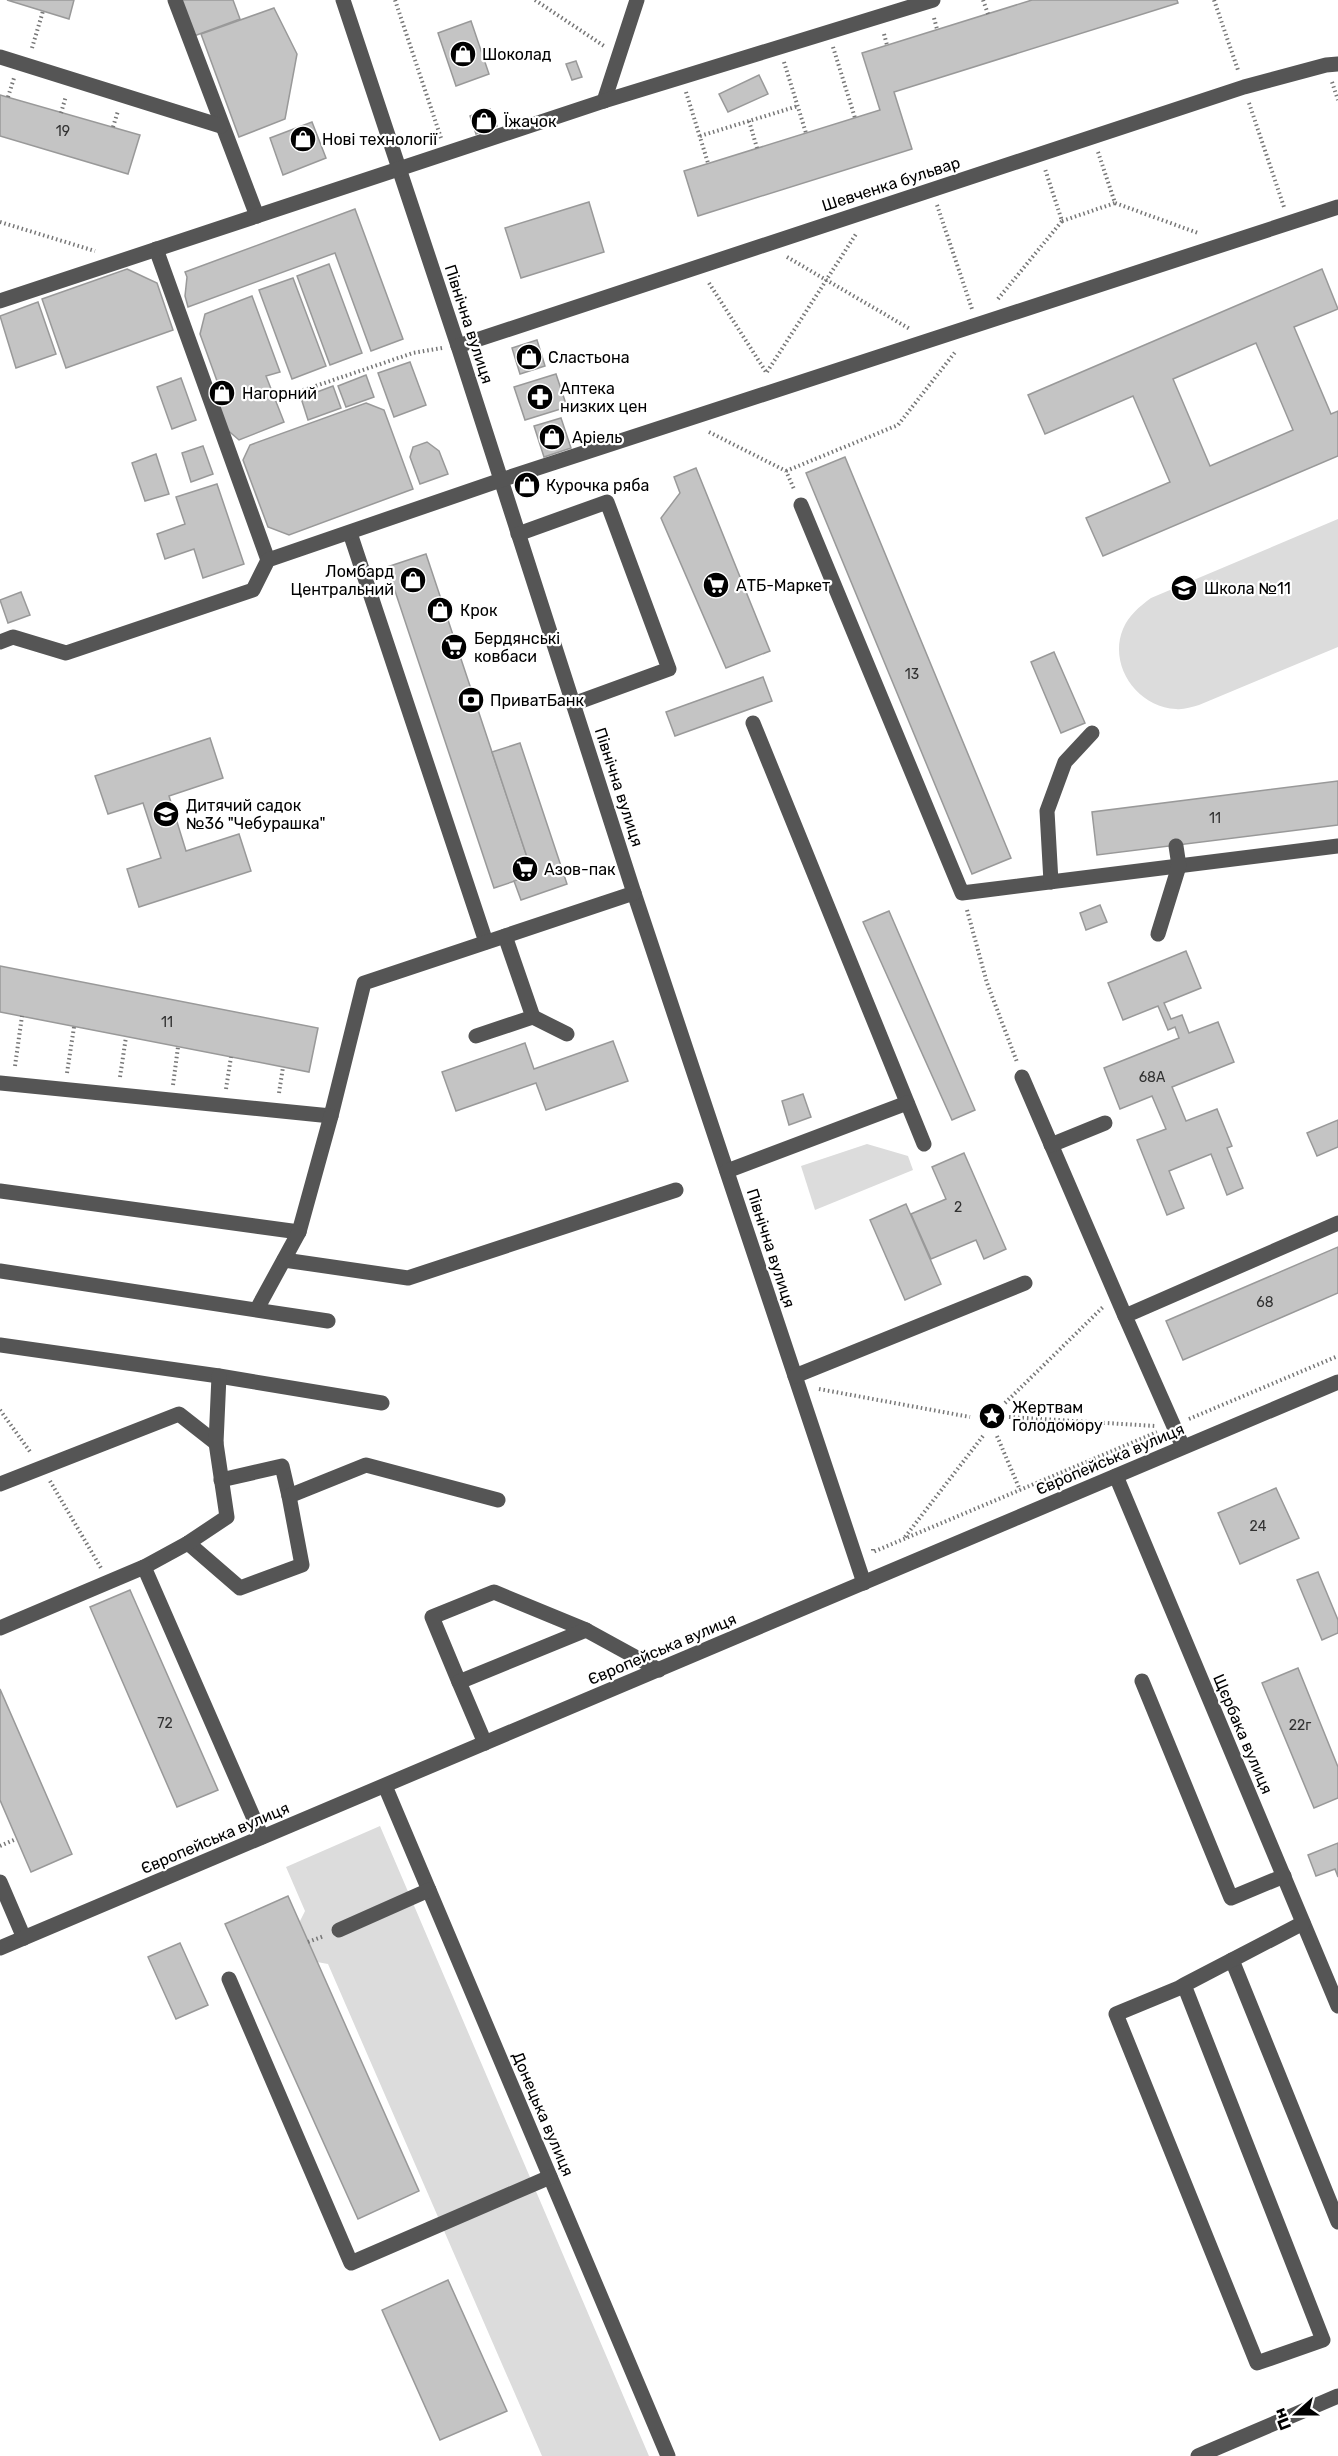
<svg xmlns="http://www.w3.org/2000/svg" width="1338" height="2456" font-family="Rubik,sans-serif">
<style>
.green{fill:#dcdcdc}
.building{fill:#c4c4c4;stroke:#999;stroke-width:1.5;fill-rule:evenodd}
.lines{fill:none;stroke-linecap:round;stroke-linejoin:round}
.path{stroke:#777;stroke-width:4;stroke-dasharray:1.5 3;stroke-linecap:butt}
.minor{stroke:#555;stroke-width:15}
.labels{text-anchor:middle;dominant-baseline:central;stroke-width:4.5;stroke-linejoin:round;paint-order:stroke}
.number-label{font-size:14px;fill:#313131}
.poi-label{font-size:16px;fill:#000;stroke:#fff;text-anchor:start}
.street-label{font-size:16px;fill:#000;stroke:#fff}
</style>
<rect width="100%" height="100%" fill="#fff"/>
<g class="green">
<path d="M1338,519V647L1199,705C1191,707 1183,710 1176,709C1137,707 1108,665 1123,629C1129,615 1139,607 1151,598Z"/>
<path d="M867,1144L908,1156L913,1170L815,1210L801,1166Z"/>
<path d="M380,1826L649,2456H542L328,1964L317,1962L299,1923L305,1911L286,1867Z"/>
</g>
<g class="building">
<path d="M7,0H74L69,19Z"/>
<path d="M181,0H233L240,19L194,36Z"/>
<path d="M1032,0H1177L1178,3L894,92L912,149L698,216L684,171L880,110L862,53Z"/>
<path d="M274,8L297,54L285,119L239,137L201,34Z"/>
<path d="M471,21L489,74L456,86L438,33Z"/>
<path d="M576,61L582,77L572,80L566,64Z"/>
<path d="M759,75L768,94L728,112L719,94Z"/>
<path d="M0,95L140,135L128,174L0,136Z"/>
<path d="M490,109L497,126L476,134L470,116Z"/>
<path d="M312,122L326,158L283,175L270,138Z"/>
<path d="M589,202L604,252L521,278L505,228Z"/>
<path d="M355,209L403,339L371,351L335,253L188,307L185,296L187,277L185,272Z"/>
<path d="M329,264L362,353L330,365L297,276Z"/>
<path d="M127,269L157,283L173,330L66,368L42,299Z"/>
<path d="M1322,269L1338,309L1294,327L1331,414L1338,411V456L1103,556L1086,518L1170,482L1133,396L1045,434L1028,395ZM1256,343L1293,430L1210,466L1173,379Z"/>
<path d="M293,278L326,366L292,379L259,290Z"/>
<path d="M252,296L280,372L266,376L284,422L239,440L224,427L212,396L221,392L200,334L205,314Z"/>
<path d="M38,302L56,354L16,368L0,316Z"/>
<path d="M537,340L545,366L520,374L512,348Z"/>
<path d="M410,362L426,405L394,417L378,373Z"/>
<path d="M556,374L567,407L525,420L514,387Z"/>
<path d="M366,375L374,397L346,407L338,386Z"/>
<path d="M181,378L196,420L172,429L157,387Z"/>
<path d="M333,386L341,408L308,420L301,398Z"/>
<path d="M366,403L384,410L413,489L289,535L268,527L243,460L250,445Z"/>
<path d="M561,418L571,448L544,457L534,426Z"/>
<path d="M427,442L439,451L448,474L420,484L410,457L413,447Z"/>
<path d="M203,446L213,474L191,482L182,453Z"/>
<path d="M156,454L169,494L145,501L132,463Z"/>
<path d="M845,457L1011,858L972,874L806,473Z"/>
<path d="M696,468L770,651L726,668L661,518L680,493L674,477Z"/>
<path d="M217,484L244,564L203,578L194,549L165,559L157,534L185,524L176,497Z"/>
<path d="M426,554L533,875L494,888L387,567Z"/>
<path d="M21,592L30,615L8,623L0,600Z"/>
<path d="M1054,652L1085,723L1061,733L1031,662Z"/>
<path d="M763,677L772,701L675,736L666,712Z"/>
<path d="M210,738L223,778L169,796L186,851L239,834L251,871L139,907L127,869L161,858L143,803L108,814L95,776Z"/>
<path d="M520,743L567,884L521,900L514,881L533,875L492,752Z"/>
<path d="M1338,781V825L1097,855L1092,812Z"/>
<path d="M1100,905L1107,922L1086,930L1080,913Z"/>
<path d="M889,911L975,1110L952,1120L863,922Z"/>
<path d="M1186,951L1201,988L1164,1003L1171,1019L1182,1015L1189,1033L1218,1022L1234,1062L1172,1087L1186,1121L1217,1109L1232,1146L1227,1148L1243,1188L1227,1195L1211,1154L1169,1171L1184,1208L1167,1215L1137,1140L1166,1129L1152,1096L1120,1109L1104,1068L1179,1038L1175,1027L1168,1030L1158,1006L1123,1020L1108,983Z"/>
<path d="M0,966L318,1028L309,1072L0,1012Z"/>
<path d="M613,1041L628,1081L546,1110L536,1083L456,1111L442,1072L525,1043L534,1069Z"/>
<path d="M803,1094L811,1117L789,1125L782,1101Z"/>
<path d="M1338,1120V1147L1317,1156L1307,1133Z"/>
<path d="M964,1153L1006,1249L984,1259L976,1240L931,1259L911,1214L946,1199L932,1167Z"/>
<path d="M906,1204L941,1284L905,1300L870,1220Z"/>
<path d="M1338,1247V1293L1183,1360L1166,1321Z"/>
<path d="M1276,1488L1299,1538L1240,1564L1218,1513Z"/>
<path d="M1318,1572L1338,1620V1633L1322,1640L1297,1580Z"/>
<path d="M130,1590L218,1790L177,1807L90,1607Z"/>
<path d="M1298,1668L1338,1767V1798L1314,1808L1262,1683Z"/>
<path d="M0,1689L72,1854L31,1872L0,1800Z"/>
<path d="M1338,1843V1877L1335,1869L1316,1876L1308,1855Z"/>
<path d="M288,1896L419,2191L358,2219L225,1924Z"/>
<path d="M180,1943L208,2005L176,2019L148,1957Z"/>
<path d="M448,2280L507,2411L440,2440L382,2310Z"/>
</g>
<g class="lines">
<g class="path">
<path d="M395,0L441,138"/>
<path d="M535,0L604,46"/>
<path d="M983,0L988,14"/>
<path d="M1214,0L1238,70"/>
<path d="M934,18L937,29"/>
<path d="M884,34L887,45"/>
<path d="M833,47L855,118"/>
<path d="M32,48L43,11"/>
<path d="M784,62L806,133"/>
<path d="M1332,82L1338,100"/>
<path d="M686,92L708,163"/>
<path d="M8,97L14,78"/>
<path d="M1249,103L1284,207"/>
<path d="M61,113L66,96"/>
<path d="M749,121L757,148"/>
<path d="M113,127L118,111"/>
<path d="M700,136L798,106"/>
<path d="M1098,152L1115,203L1198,233"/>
<path d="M937,205L972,309"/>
<path d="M1062,221L1115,203"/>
<path d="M0,222L95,251"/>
<path d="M787,257L910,329"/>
<path d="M709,283L766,372"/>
<path d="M998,299L1062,221L1045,169"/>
<path d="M767,372L856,234"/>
<path d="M286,396L413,353L442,348"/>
<path d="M709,432L786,471L794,489"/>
<path d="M786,471L898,425L956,351"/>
<path d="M967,910L987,983L1017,1062"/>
<path d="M15,1066L22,1016"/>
<path d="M67,1073L74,1027"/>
<path d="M120,1077L126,1037"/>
<path d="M173,1085L178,1047"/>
<path d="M226,1089L231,1057"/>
<path d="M279,1093L283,1067"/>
<path d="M819,1389L970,1417"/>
<path d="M1005,1403L1103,1307"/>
<path d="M0,1410L31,1453"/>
<path d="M1009,1417L1155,1426"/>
<path d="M1189,1419L1338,1356"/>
<path d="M997,1436L1020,1490"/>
<path d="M50,1481L101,1568"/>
<path d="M905,1537L983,1436"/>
<path d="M873,1549V1552L1157,1432"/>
<path d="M0,1846L16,1839"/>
<path d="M308,1942L324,1936"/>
</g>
<g class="minor">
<path d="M175,0L257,216"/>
<path d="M343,0L458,346L634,893L864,1583"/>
<path d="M0,57L221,126"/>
<path d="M604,101L637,0"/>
<path d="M156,249L268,560"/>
<path d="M0,301L604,101L933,0"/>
<path d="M458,346L1244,87L1326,65L1338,64"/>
<path d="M801,505L962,893L1338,846"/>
<path d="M350,533L486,942"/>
<path d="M518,534L607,502L669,669L573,704"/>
<path d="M0,642L13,637L66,653L253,590L268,560L501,480L1338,207"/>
<path d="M753,723L924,1144"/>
<path d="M1051,882L1047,811L1065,762L1092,733"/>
<path d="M1158,934L1179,866L1176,846"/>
<path d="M533,1017L567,1034"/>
<path d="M476,1036L533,1017L505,936"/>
<path d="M1022,1077L1125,1316"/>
<path d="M0,1083L331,1116L364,983L634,893"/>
<path d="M1051,1145L1105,1123"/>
<path d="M727,1171L907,1103"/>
<path d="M0,1191L299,1232"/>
<path d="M284,1260L408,1278L676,1190"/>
<path d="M0,1271L328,1321"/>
<path d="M257,1309L299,1232L331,1116"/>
<path d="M0,1345L219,1376L382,1403"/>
<path d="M795,1376L1025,1283"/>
<path d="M1183,1447L1125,1316L1338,1223"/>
<path d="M1116,1476L1338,2006"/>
<path d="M221,1480L282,1466L289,1496"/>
<path d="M0,1484L179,1414L216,1443"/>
<path d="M188,1543L240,1588L302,1565L289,1496L366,1465L498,1500"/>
<path d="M144,1567L188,1543L227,1517L216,1443L219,1376"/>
<path d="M0,1628L144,1567L262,1837"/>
<path d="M1142,1681L1231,1898L1284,1876"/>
<path d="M459,1682L432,1617L494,1592L586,1630"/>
<path d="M485,1743L459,1682L586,1630L659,1670"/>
<path d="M385,1786L668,2456"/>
<path d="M0,1882L24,1938"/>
<path d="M339,1930L429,1890"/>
<path d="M0,1948L1338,1382"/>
<path d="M1232,1960L1338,2222"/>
<path d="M229,1979L351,2263L550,2177"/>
<path d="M1184,1985L1323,2340L1257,2363L1116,2014L1179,1988L1184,1985L1303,1923"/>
<path d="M1198,2456L1338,2396"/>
</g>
</g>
<defs>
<symbol id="shop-disc" viewBox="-11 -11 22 22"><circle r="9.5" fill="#000" stroke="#fff"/><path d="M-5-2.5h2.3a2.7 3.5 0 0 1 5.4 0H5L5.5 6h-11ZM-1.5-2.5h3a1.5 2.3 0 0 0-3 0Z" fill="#fff"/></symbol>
<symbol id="pharmacy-disc" viewBox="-11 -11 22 22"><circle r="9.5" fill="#000" stroke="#fff"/><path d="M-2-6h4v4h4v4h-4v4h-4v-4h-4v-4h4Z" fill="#fff"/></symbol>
<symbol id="supermarket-disc" viewBox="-11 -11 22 22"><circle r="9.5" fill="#000" stroke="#fff"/><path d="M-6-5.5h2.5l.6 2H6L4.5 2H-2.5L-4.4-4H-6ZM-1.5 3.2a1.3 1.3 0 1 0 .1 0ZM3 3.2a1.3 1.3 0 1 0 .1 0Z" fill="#fff"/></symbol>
<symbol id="school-disc" viewBox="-11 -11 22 22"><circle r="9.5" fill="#000" stroke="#fff"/><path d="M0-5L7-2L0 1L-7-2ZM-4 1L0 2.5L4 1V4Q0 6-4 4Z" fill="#fff"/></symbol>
<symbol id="bank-disc" viewBox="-11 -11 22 22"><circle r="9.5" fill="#000" stroke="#fff"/><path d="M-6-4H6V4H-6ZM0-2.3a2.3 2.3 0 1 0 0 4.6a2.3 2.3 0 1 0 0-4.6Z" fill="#fff"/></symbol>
<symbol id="sight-disc" viewBox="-11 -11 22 22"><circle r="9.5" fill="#000" stroke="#fff"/><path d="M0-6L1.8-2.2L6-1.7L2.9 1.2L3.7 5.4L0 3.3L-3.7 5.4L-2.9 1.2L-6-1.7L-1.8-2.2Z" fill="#fff"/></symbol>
</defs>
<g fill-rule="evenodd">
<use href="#shop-disc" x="448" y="39" width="30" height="30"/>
<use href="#shop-disc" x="469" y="106" width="30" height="30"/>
<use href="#shop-disc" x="288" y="124" width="30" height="30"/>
<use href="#shop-disc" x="514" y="342" width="30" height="30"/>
<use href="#shop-disc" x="207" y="378" width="30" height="30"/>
<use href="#pharmacy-disc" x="525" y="382" width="30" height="30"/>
<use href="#shop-disc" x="537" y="422" width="30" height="30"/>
<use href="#shop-disc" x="512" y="470" width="30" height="30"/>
<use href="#shop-disc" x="398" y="565" width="30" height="30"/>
<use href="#supermarket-disc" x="701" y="570" width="30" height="30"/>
<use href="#school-disc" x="1169" y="573" width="30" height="30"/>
<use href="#shop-disc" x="425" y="595" width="30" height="30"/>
<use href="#supermarket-disc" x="439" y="632" width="30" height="30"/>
<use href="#bank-disc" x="456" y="685" width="30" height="30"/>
<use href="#school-disc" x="151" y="799" width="30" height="30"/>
<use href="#supermarket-disc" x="510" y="854" width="30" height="30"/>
<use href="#sight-disc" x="977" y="1401" width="30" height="30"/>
</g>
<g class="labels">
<g class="number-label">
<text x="63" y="131">19</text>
<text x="912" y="674">13</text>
<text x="1215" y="818">11</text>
<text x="167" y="1022">11</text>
<text x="1152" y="1077">68А</text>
<text x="958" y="1207">2</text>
<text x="1265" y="1302">68</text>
<text x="1258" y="1526">24</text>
<text x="165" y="1723">72</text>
<text x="1300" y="1725">22г</text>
</g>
<g class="poi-label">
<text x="482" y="54">Шоколад</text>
<text x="504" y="121">Їжачок</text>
<text x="322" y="139">Нові технології</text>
<text x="548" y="357">Сластьона</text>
<text x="560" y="388">Аптека<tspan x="560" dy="18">низких цен</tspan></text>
<text x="242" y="393">Нагорний</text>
<text x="572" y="437">Аріель</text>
<text x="546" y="485">Курочка ряба</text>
<text x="394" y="571" text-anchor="end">Ломбард<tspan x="394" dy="18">Центральний</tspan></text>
<text x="736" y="585">АТБ-Маркет</text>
<text x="1204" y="588">Школа №11</text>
<text x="460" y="610">Крок</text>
<text x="474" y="638">Бердянські<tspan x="474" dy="18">ковбаси</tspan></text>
<text x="490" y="700">ПриватБанк</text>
<text x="186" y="805">Дитячий садок<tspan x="186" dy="18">№36 "Чебурашка"</tspan></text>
<text x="544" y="869">Азов-пак</text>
<text x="1012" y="1407">Жертвам<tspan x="1012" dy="18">Голодомору</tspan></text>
</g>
<g class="street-label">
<text transform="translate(891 184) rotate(-18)">Шевченка бульвар</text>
<text transform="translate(469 324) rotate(72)">Північна вулиця</text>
<text transform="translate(619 787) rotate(72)">Північна вулиця</text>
<text transform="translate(771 1248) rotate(72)">Північна вулиця</text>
<text transform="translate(1110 1459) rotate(-23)">Європейська вулиця</text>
<text transform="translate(662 1649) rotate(-23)">Європейська вулиця</text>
<text transform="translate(1243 1734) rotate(67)">Щєрбака вулиця</text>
<text transform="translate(215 1838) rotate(-23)">Європейська вулиця</text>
<text transform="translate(543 2114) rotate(67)">Донецька вулиця</text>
</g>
</g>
<g transform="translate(1296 2414) rotate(249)" stroke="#ffffff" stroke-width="4.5" paint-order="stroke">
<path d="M0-4.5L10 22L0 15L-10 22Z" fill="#000000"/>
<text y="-9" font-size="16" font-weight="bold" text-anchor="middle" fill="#000000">Пн</text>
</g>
</svg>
